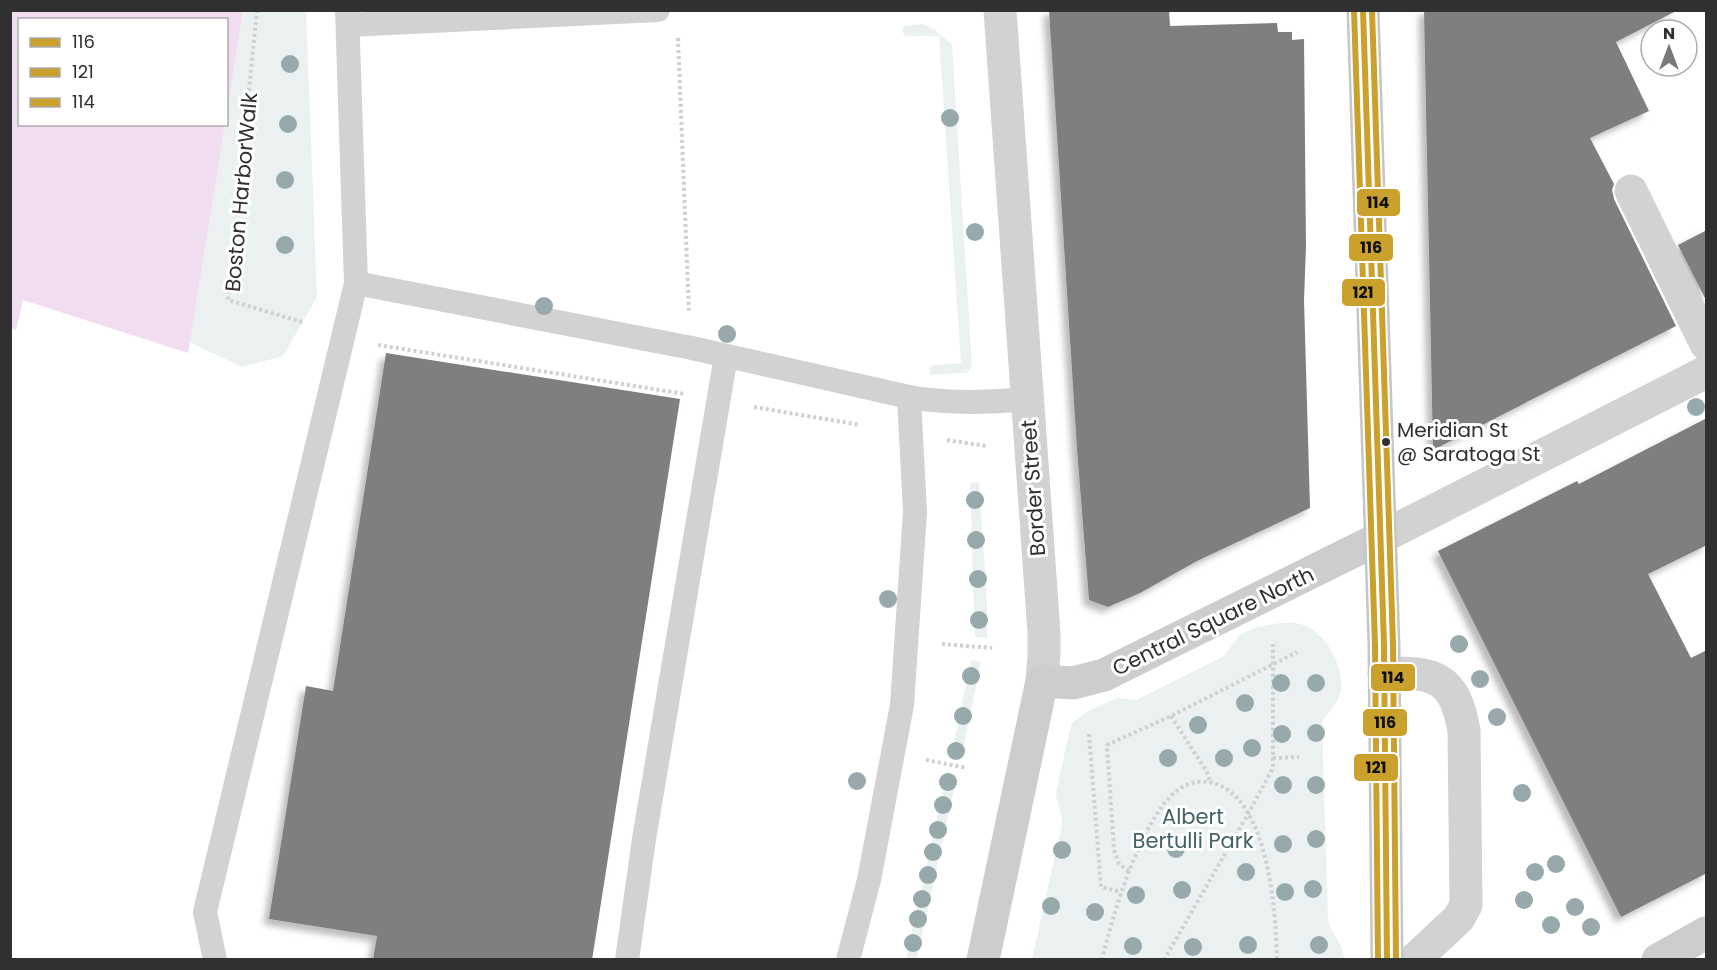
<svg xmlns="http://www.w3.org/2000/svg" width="1717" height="970" font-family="Poppins,sans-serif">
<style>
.green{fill:#ebf1f1}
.water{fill:#f0ddf0}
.building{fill:#7f7f7f;filter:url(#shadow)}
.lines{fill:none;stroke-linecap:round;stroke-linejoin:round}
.path{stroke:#d0d0d0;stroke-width:4;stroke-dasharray:3 3;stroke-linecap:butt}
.lane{stroke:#d2d2d2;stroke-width:24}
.street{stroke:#d2d2d2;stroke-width:33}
.secondary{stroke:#cdcdcd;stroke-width:33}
.primary{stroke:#c6c6c6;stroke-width:33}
.bus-1-casing{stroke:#fff;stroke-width:10}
.bus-2-casing{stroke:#fff;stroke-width:10}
.bus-3-casing{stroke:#fff;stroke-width:10}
.bus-1{stroke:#cba12d;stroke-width:6}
.bus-2{stroke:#cba12d;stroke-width:6}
.bus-3{stroke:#cba12d;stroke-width:6}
.tree{fill:#97a9ab}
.bus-dot{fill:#303030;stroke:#fff;stroke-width:2}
.labels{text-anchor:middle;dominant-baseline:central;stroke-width:6;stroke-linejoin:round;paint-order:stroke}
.bus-label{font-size:20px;fill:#303030;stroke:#fff;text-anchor:start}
.street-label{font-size:21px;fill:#303030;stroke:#fff}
.park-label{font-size:21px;fill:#426267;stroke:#fff}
.line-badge{stroke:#fff;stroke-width:2}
.pale-badge-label{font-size:16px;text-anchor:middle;font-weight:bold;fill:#111}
</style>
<defs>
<filter id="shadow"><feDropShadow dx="-5.5" dy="5.5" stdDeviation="3" flood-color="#0004"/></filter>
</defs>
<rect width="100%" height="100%" fill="#fff"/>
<g class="green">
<path d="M243,11H306L317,297L283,356L242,367L189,342L225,125L226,124L227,114Z"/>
<path d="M923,24L935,30L952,45L972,368L966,373L931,375L929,368L934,365L961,363L939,36H905L902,31L904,26Z"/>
<path d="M979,482L987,601V638L975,637L970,483Z"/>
<path d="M1281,623C1287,623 1294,622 1300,624C1325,630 1344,665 1341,691C1340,703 1328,711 1322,722L1328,919C1331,936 1343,940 1344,959H1032L1062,824C1063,813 1057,806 1056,794L1069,732L1073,722L1088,711L1117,698L1136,700L1224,656L1240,635L1256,627Z"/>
<path d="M971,660L981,662L961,758L951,757Z"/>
<path d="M947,772L957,775L917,959H906Z"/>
</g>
<path class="water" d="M10,11H243L227,114L226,20H20V124L225,125L188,353L23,300L16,330L11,328Z"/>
<g class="building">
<path d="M1049,10H1169L1170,26L1277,23L1278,32H1292V40L1304,39L1306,247L1304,300L1310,508L1197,561L1140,593L1108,607L1089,600L1077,449Z"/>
<path d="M1424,10H1678L1616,42L1649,111L1590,138L1614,184L1612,190L1614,199L1676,326L1433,450Z"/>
<path d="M1707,230V302L1678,245Z"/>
<path d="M386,353L680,399L592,960H373L377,936L269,919L306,686L333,691Z"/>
<path d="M1707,418V545L1648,574L1691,658L1707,650V873L1621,917L1438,551L1577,481L1579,484Z"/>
</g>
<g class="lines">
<g class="path">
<path d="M257,10L228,300L302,322"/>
<path d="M678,38L689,313"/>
<path d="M378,345L685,394"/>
<path d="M754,407L860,425"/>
<path d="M947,440L986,446"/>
<path d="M942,644L992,648"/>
<path d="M1171,716L1207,772L1210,782"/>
<path d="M1089,734L1101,887L1121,892"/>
<path d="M1273,758L1299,757"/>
<path d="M926,760L967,768"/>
<path d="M1129,871L1119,864L1114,850L1107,745L1171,716L1297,652"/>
<path d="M1102,960C1112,916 1142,816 1178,790C1189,782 1200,780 1213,783C1269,798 1276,913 1277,960"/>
<path d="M1164,960L1248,814L1273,768V644"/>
</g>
<g class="lane">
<path d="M348,25L658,10"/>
<path d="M356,283L692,348L909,397C949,404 987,403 1027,399"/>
<path d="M215,960L205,912L356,283L347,10"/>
<path d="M627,960L644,839L726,356"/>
<path d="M848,960L869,880L902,705L915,512L909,397"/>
</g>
<g class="street">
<path d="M1000,10L1044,633V656L1042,681"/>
<path d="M1631,191L1706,344"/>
<path d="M1380,538L1706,372"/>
<path d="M1384,673C1434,672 1455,676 1464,731L1466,905L1459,918L1414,960"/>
</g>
<g class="secondary">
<path d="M983,960L1042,681L1073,683L1104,675L1380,538"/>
<path d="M1658,960L1706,933"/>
</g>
<path class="primary" d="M1363,10L1384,645L1387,960"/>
<defs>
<path id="bus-1" d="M1363,10L1384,645L1387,960"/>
<path id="bus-2" d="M1354,10L1375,645L1378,960"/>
<path id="bus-3" d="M1372,10L1393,645L1396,960"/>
</defs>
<use href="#bus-1" class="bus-1-casing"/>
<use href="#bus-2" class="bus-2-casing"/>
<use href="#bus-3" class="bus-3-casing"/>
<use href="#bus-1" class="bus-1"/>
<use href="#bus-2" class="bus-2"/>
<use href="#bus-3" class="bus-3"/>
</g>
<g class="tree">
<circle cx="290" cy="64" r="9"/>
<circle cx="950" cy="118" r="9"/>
<circle cx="288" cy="124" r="9"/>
<circle cx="285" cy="180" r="9"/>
<circle cx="975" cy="232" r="9"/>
<circle cx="285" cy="245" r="9"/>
<circle cx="544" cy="306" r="9"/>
<circle cx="727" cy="334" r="9"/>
<circle cx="1696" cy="407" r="9"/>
<circle cx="975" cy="500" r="9"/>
<circle cx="976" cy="540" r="9"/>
<circle cx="978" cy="579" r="9"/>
<circle cx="888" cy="599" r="9"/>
<circle cx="979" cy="620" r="9"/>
<circle cx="1459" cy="644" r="9"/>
<circle cx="971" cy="676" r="9"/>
<circle cx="1480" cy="679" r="9"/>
<circle cx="1281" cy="683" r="9"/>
<circle cx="1316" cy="683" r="9"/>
<circle cx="1245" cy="703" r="9"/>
<circle cx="963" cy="716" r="9"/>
<circle cx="1497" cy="717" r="9"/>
<circle cx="1198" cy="725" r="9"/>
<circle cx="1316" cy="733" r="9"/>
<circle cx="1282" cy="734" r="9"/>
<circle cx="1252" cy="748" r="9"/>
<circle cx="956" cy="751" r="9"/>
<circle cx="1168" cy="758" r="9"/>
<circle cx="1224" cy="758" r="9"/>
<circle cx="857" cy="781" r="9"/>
<circle cx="948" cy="782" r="9"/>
<circle cx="1283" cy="785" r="9"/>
<circle cx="1316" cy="785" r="9"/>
<circle cx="1522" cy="793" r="9"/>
<circle cx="943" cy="805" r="9"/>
<circle cx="938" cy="830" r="9"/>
<circle cx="1316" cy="839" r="9"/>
<circle cx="1283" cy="844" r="9"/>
<circle cx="1176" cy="849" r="9"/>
<circle cx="1062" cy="850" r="9"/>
<circle cx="933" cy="852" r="9"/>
<circle cx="1556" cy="864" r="9"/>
<circle cx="1246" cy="872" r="9"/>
<circle cx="1535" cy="872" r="9"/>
<circle cx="928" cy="875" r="9"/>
<circle cx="1313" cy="889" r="9"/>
<circle cx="1182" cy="890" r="9"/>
<circle cx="1285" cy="892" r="9"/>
<circle cx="1136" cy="895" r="9"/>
<circle cx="922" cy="899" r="9"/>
<circle cx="1524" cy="900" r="9"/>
<circle cx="1051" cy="906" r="9"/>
<circle cx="1575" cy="907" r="9"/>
<circle cx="1095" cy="912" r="9"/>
<circle cx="918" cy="919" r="9"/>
<circle cx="1551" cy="925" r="9"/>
<circle cx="1591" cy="927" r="9"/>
<circle cx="913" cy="943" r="9"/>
<circle cx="1248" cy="945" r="9"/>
<circle cx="1319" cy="945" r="9"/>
<circle cx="1133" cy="946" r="9"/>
<circle cx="1193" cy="947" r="9"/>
</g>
<circle class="bus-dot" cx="1386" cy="442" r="5"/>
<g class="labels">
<g class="bus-label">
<text x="1397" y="430">Meridian St<tspan x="1397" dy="24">@ Saratoga St</tspan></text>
</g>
<g class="street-label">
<text transform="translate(241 192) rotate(-85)">Boston HarborWalk</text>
<text transform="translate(1033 488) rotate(-94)">Border Street</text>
<text transform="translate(1213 621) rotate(-26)">Central Square North</text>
</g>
<g class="park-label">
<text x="1193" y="816">Albert<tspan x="1193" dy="24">Bertulli Park</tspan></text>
</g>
</g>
<g class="line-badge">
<rect x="1356" y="188" width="45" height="29" rx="6" fill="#cba12d"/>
<rect x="1348" y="233" width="46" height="29" rx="6" fill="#cba12d"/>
<rect x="1341" y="278" width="45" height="29" rx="6" fill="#cba12d"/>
<rect x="1370" y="663" width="46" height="29" rx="6" fill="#cba12d"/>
<rect x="1362" y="708" width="46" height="29" rx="6" fill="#cba12d"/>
<rect x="1353" y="753" width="46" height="29" rx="6" fill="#cba12d"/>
</g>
<g class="pale-badge-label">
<text x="1378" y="208">114</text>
<text x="1371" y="253">116</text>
<text x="1363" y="298">121</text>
<text x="1393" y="683">114</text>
<text x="1385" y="728">116</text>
<text x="1376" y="773">121</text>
</g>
<rect width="1717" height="970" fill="none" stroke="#303030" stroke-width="24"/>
<rect x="18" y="18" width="210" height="108" fill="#ffffff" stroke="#acacac" stroke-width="1.5"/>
<rect x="30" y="38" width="30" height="9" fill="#cba12d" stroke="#acacac" stroke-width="1.5"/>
<text x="72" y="48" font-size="18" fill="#303030">116</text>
<rect x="30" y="68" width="30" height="9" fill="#cba12d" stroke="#acacac" stroke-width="1.5"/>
<text x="72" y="78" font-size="18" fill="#303030">121</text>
<rect x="30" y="98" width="30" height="9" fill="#cba12d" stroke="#acacac" stroke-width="1.5"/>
<text x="72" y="108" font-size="18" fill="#303030">114</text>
<g transform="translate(1669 48)"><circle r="28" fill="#ffffff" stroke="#acacac" stroke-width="1.5"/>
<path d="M0-4.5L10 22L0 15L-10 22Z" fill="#787878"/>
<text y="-9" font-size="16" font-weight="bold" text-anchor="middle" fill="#303030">N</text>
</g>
</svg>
